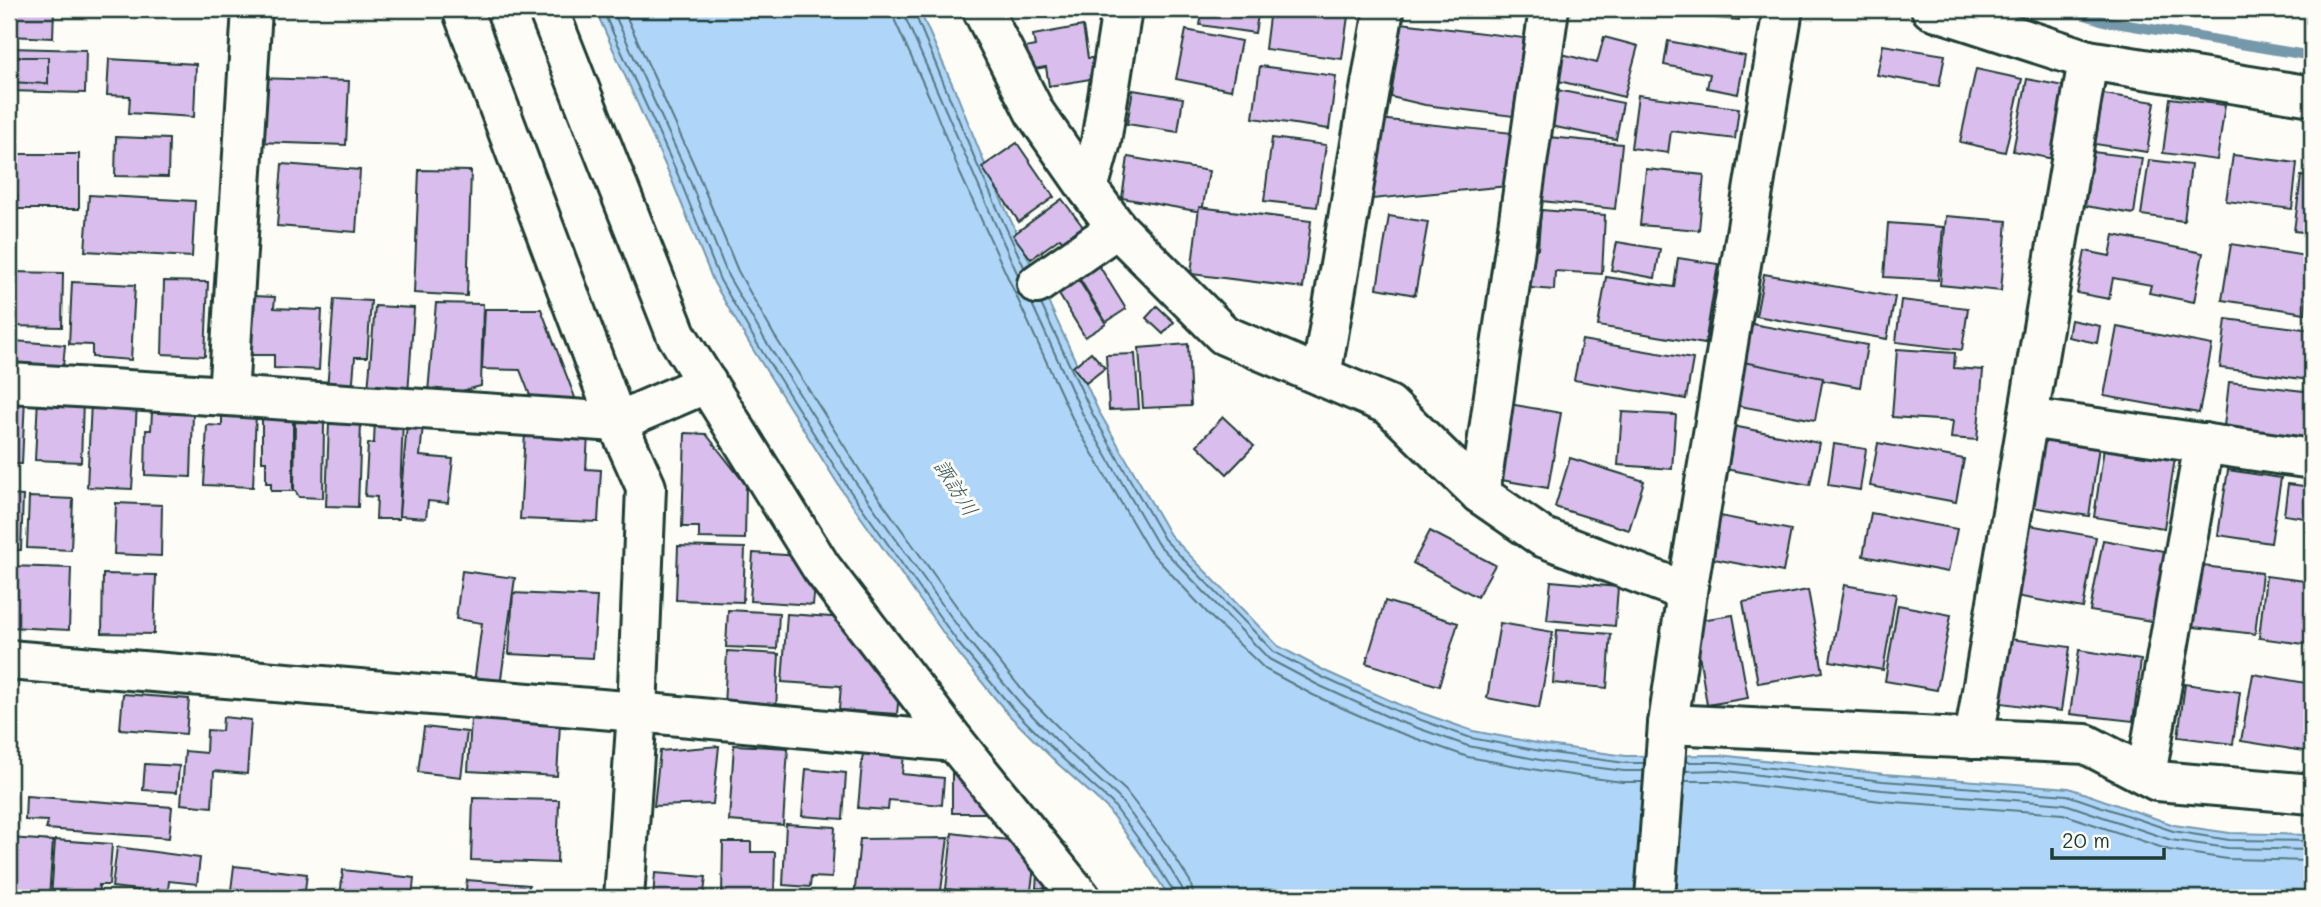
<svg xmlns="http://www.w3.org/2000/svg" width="2321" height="907" font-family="Mali,'Klee One',sans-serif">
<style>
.water{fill:#afd5f8;stroke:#7598aa;stroke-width:2}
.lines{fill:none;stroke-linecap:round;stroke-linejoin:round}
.shore{stroke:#597a82;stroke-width:2}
.stream{stroke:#7598aa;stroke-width:10}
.building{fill:#d9bdec;stroke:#1f3d34;stroke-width:2}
.minor-casing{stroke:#1f3d34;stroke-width:44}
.minor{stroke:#fdfcf7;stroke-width:38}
.labels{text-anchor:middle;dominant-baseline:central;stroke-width:6;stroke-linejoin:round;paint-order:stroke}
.water-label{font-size:21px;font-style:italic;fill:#3c5b5b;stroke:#fdfcf7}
</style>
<rect width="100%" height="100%" fill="#fdfcf7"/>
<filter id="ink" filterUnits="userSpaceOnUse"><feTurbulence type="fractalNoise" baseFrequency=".0143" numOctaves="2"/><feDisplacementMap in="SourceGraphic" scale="14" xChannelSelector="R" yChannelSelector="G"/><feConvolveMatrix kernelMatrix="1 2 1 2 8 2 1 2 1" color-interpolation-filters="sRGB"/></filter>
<g filter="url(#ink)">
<path class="water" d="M595,9H919L957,95L984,162L1098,410L1170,535L1278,646L1325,671L1402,706L1473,731L1547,745L1626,756L1720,755L1884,774L2069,788L2174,825L2230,833L2312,835V898H1170L1145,860L1106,807L1057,763L1008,714L954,648L843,492L752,348L714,283L671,178Z"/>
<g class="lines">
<g class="shore">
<path d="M602,9L678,175L720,280L758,345L848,488L959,644L1013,709L1062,758L1112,803L1151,856L1174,892L1175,898"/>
<path d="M612,9L686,171L728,276L765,340L856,483L966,638L1020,703L1068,752L1118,797L1159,851L1182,888L1184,898"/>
<path d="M623,9L695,167L738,271L774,335L864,477L975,632L1027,696L1075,744L1126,791L1167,845L1190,881L1194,898"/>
<path d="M893,9L895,21L933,105L960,173L1074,422L1148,549L1212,618L1265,669L1313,695L1392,730L1468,757L1543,771L1622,782H1643"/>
<path d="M904,9L905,17C943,103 979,189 1018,275"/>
<path d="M913,9L977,164L1024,267"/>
<path d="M1032,304L1084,417L1157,543L1269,659L1318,685L1395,720L1468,746L1545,761L1624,771H1643"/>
<path d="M1041,304L1092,413L1164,539L1274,652L1322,677L1399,712L1471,738L1546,752L1625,763H1644"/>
<path d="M1686,762H1720L1883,781L2067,795L2173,831L2229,840L2312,841"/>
<path d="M1686,771L1719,770L1882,790L2065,804L2171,840L2228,848L2312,850"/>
<path d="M1685,781H1719L1881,801L2063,814L2169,850L2227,859L2312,861"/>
</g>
<path class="stream" d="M2066,9L2104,21L2312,56"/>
</g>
<g class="building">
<path d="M9,9H54L53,38L9,36Z"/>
<path d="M1058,9H1104L1103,14Z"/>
<path d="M1203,9H1259L1255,33L1200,25Z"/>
<path d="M1270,9H1349L1342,59L1265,49Z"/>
<path d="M1457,9H1541L1539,17Z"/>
<path d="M1664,9H1740L1739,20L1664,14Z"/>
<path d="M1401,23L1524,38L1513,116L1425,105L1391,97Z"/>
<path d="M1083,26L1088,58H1092L1096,78L1049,86L1046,67L1029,70L1025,48L1035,46L1033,35Z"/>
<path d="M1186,30L1241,41L1231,90L1176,79Z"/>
<path d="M1604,37L1638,46L1624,97L1555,80L1562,54L1597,63Z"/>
<path d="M1668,41L1745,56L1738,94L1707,88L1710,74L1664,65Z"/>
<path d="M1883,45L1945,55L1939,86L1877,75Z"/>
<path d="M9,48L86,50L85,93L9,91Z"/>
<path d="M9,57H48V84L9,82Z"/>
<path d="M109,59L196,64L194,117L129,113L130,96L107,95Z"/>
<path d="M1260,66L1336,76L1329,129L1253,118Z"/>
<path d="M1976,69L2022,79L2005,152L1960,142Z"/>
<path d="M259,78L349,81L346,145L256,142Z"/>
<path d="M2027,79L2074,88L2059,160L2013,151Z"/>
<path d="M1552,89L1623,103L1616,139L1545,125Z"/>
<path d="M1133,90L1183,98L1178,132L1127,124Z"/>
<path d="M2103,94L2155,102L2147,152L2095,144Z"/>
<path d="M1638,95L1739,108L1735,139L1671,131L1668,153L1631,148Z"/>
<path d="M2170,98L2225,105L2217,160L2163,153Z"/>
<path d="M1378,119L1523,134L1508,186L1362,200Z"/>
<path d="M116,137L169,139L168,177L115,176Z"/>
<path d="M1549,137L1622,144L1615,209L1542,201Z"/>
<path d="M1272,138L1326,145L1317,207L1264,201Z"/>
<path d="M1017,143L1054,197L1019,222L982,167Z"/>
<path d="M2093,152L2142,158L2134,214L2085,206Z"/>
<path d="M9,154H79V209H17V196H9Z"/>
<path d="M2233,155L2297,163L2292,209L2226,201Z"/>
<path d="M1128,157L1209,171L1202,212L1122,198Z"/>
<path d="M2149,160L2191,165L2184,221L2141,215Z"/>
<path d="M282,164L360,170L356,232L277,226Z"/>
<path d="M1646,169L1704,175L1699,230L1640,225Z"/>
<path d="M419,170L471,171L467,296L414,293Z"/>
<path d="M2301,176L2312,177V233L2294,231Z"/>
<path d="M89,195L195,201L192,257L85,251Z"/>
<path d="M1062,199L1090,236L1071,251L1060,238L1031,259L1013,235Z"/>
<path d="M1199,207L1311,221L1303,288L1191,274Z"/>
<path d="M1541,210L1605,215L1602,274L1555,271L1554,290L1519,287L1521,249H1538Z"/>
<path d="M1389,216L1428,222L1415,295L1377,288Z"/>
<path d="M1946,216L2007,221L2001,291L1940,285Z"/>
<path d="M1888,223L1943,227L1938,280L1884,277Z"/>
<path d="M2114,235L2203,253L2194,302L2149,293L2151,285L2113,278L2109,299L2077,293L2085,251L2110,256Z"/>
<path d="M1617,242L1660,249L1655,278L1611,270Z"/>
<path d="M2231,244L2312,257L2305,313L2222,300Z"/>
<path d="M1090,251L1126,309L1106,322L1070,263Z"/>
<path d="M1678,258L1718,264L1705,344L1598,326L1606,277L1674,287Z"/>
<path d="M1070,266L1106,324L1085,337L1049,278Z"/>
<path d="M9,272L63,273L62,327L9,326Z"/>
<path d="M1764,274L1895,297L1887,339L1756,316Z"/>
<path d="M164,281L208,282L205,356L162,354Z"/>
<path d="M72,282L135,285L131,360L92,357V345L69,344Z"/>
<path d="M253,296L275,297L274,308L322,310L319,370L274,368V355H250Z"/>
<path d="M334,299L371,301L367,357H355L352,392L327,390Z"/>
<path d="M1901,300L1968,308L1962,350L1896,342Z"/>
<path d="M436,303L483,304L481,386L454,393L428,392Z"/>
<path d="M375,306L414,308L408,394L368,391Z"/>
<path d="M1157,306L1174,322L1163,334L1146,318Z"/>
<path d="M485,309H541L577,403L535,408L520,370L482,369Z"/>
<path d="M2226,319L2312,330L2310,380L2220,368Z"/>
<path d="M2071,320L2100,326L2097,343L2068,337Z"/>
<path d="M1736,321L1867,345L1860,387L1728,363Z"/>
<path d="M2117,327L2212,345L2199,413L2104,396Z"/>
<path d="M1582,340L1693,359L1686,399L1574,380Z"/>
<path d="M14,341L65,345L62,378L12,374Z"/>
<path d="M1188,344L1191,406L1143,408L1139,348Z"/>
<path d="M1897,349L1955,353L1954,368L1983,370L1977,440L1951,438L1953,421L1892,417Z"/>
<path d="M1091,352L1105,368L1086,383L1073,367Z"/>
<path d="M1135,354L1139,409L1109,410L1106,355Z"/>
<path d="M1738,361L1823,378L1815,420L1729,404Z"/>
<path d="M2229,382L2312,392V446L2223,435Z"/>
<path d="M9,397H25L22,464H9Z"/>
<path d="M38,397L83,399L81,462L35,460Z"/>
<path d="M91,402L137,404L132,489L87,487Z"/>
<path d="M1509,404L1561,413L1548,488L1495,479Z"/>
<path d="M222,411L256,412L253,487L204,485L207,425L222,426Z"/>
<path d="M152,412L193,413L191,477L145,475L146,430H151Z"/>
<path d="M1622,412L1676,415L1672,469L1618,465Z"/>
<path d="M262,414H293V491H271V483H266V461H262Z"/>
<path d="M1223,417L1254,446L1227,474L1197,445Z"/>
<path d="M375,418L403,419L399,519H376L377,497L365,496L368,444L374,443Z"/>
<path d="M295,422L324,423L323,498L299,497L294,489Z"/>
<path d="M329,422L361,423L358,507L326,506Z"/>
<path d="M407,424L423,425L420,456L453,459L448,503L428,501L426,518L399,516Z"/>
<path d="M1733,426L1819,443L1810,485L1725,469Z"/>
<path d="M525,433L588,435L586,469L601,470L598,522L520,519Z"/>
<path d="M685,433L706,434L746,485L745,539L699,538V527H682Z"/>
<path d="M2042,438L2099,446L2089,516L2032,507Z"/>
<path d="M1878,443L1964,459L1956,502L1870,486Z"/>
<path d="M1834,444L1866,449L1860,490L1828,485Z"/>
<path d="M2104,448L2175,458L2164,528L2094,517Z"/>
<path d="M1570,458L1644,481L1629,530L1555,507Z"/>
<path d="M2228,470L2281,478L2271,543L2218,535Z"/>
<path d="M2288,484L2312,487V519L2284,515Z"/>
<path d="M9,495L23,496L21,550H9Z"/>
<path d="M29,497L73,499L71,550L27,548Z"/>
<path d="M116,503L162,505L161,556L114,554Z"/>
<path d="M1705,513L1791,530L1783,572L1698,556Z"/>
<path d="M1871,513L1957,529L1948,572L1863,556Z"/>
<path d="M2029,525L2096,537L2083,608L2016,596Z"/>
<path d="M1430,531L1495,565L1477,597L1413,563Z"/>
<path d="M2103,540L2169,552L2158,622L2090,611Z"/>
<path d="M678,546L745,548L743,602L676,600Z"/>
<path d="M753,553L801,556L800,573L816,574L813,605L750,601Z"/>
<path d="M2194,565L2262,573L2255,634L2186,626Z"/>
<path d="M9,566L71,568L69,630L9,627Z"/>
<path d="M462,571L515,578L500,686L474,683L482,623L456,619Z"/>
<path d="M103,574L156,575L154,634L102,633Z"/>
<path d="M2266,576L2312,582V645L2259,638Z"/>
<path d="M1551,581L1618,587L1615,626L1547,620Z"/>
<path d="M1844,585L1896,594L1883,670L1830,661Z"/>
<path d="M1808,590L1823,672L1758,683L1743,602Z"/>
<path d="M513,593L597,597L593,658L509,654Z"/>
<path d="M1385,601L1458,623L1439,686L1366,663Z"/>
<path d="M1898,605L1951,615L1937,690L1885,681Z"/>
<path d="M728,610L779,613L777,649L726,647Z"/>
<path d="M787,614L846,618L899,693L897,714L839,710L841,686L782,682Z"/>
<path d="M1733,615L1748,698L1707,705L1694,621Z"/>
<path d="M1500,623L1553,632L1539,708L1487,698Z"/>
<path d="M1557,630L1611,634L1607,688L1553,683Z"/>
<path d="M2003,638L2070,647L2061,711L1994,702Z"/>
<path d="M2079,650L2141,660L2133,721L2070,714Z"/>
<path d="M727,651L779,654L776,709L724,706Z"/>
<path d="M2253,674L2312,684L2310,752L2241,741Z"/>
<path d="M2185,684L2240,692L2233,744L2178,737Z"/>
<path d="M123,694L189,699L186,734L120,729Z"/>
<path d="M223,717L251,720L247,774L214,771L212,807L181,804L185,751L206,753L207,730L222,731Z"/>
<path d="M471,718L560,724L557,776L468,771Z"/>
<path d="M424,727L467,732L461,777L418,772Z"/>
<path d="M734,745L788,748L783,825L729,821Z"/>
<path d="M719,746L713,804L654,806L660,751Z"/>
<path d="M863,752L904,755L902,774L944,778L942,805L889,800L888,810L858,808Z"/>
<path d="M145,764L179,766L177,792L143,790Z"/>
<path d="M806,769L846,773L843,819L802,816Z"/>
<path d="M952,769L987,813H952Z"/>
<path d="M26,796L172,807L169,838L46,829L48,821L25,820Z"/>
<path d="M473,798L559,800L557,863L471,860Z"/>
<path d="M786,824L835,827L832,878L811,877L810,887L783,885Z"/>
<path d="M952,833L1016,841L1015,849L1036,852L1030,898L946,889Z"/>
<path d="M9,838L53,841L49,898H9Z"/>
<path d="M948,838L940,898H854L860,839Z"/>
<path d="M55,840L112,844L109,885H99L98,898H51Z"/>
<path d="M723,842H751V852H775L774,896L722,894Z"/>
<path d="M117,847L200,858L197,884L169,881L168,890L157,889L156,898L137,896L138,890L112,887Z"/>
<path d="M1038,859L1067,890L1036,888Z"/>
<path d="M234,866L307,874L304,898H217L218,889L231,890Z"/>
<path d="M343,870L414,878L412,898H340Z"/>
<path d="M655,873L706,877L704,893L709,894V898H653Z"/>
<path d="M467,880L529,885L528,898H465Z"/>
</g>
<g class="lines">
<defs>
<g id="minor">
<path d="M462,9L617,422L646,487L637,712L624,898"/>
<path d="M548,9L676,334L821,567L955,742L1081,898"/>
<path d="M982,9L1035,113L1088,189L1117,228L1224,335L1389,405L1480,494L1542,537L1687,592"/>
<path d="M1931,9L2088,60L2312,96"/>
<path d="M1088,189L1101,142L1122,9"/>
<path d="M1037,284L1117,228"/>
<path d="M1321,376L1384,9"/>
<path d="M9,383L228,396L617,422L707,383"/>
<path d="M228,396L252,9"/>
<path d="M2028,418L2312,459"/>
<path d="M1480,494L1549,9"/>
<path d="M9,660L637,712L955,742"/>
<path d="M1668,724L2086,744L2157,781L2312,794"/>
<path d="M1974,739L2088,60"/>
<path d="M2146,775L2204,443"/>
<path d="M1655,898L1668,724L1687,592L1783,9"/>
</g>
</defs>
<use href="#minor" class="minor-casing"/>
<use href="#minor" class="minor"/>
</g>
</g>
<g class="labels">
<g class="water-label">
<text transform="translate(957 487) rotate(58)">諏訪川</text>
</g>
</g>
<rect width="2321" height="907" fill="none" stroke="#fdfcf7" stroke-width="35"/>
<rect x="18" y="18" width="2286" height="872" fill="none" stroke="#1f3d34" stroke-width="2.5" filter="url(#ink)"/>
<path d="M2052 848v10h112v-10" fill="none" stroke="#1f3d34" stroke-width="3.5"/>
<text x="2062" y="848" font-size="21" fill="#1f3d34" stroke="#fdfcf7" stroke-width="5" paint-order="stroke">20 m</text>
</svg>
